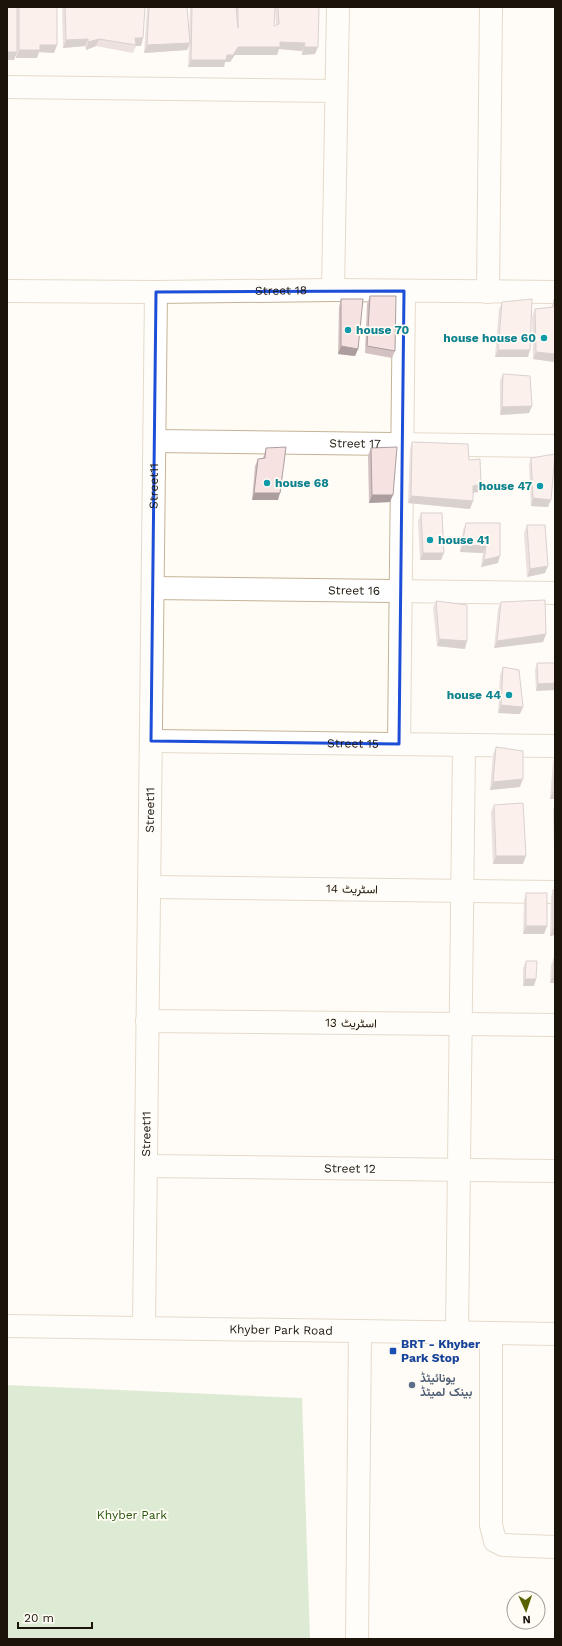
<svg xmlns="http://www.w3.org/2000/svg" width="562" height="1646" font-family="'Work Sans',Vazirmatn,sans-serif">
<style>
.green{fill:#b6d7aa}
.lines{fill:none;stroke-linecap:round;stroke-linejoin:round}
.minor-casing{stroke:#c5b397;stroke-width:24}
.tertiary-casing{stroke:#c5b397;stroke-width:24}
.minor{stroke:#fff;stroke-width:22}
.tertiary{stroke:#fff;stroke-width:22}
.wall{fill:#d4c2c2}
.shaded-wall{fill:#ac9e9e}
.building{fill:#f6e2e1;stroke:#ac9e9e}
.marked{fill:none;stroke:#1d4ed8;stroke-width:3;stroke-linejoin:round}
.culture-dot{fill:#0f9aa8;stroke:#fffbf5;stroke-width:1.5}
.transit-dot{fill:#1a4fb4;stroke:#fffbf5;stroke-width:1.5}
.service-dot{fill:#5c6f8a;stroke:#fffbf5;stroke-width:1.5}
.labels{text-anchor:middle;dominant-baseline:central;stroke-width:3.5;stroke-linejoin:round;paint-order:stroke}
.street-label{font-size:12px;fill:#1b140a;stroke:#fffbf5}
.culture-label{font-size:12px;font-weight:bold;fill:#0d838f;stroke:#fffbf5;text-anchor:start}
.transit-label{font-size:12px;font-weight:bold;fill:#164399;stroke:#fffbf5;text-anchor:start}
.service-label{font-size:12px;font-weight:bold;fill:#4e5e75;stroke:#fffbf5;text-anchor:start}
.park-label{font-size:12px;fill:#27570c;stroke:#fffbf5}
</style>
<rect width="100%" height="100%" fill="#fffbf5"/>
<path class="green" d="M7,1385L302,1398L310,1639H7Z"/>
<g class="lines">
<defs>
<g id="minor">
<path d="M7,87L336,91"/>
<path d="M333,290L338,7"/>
<path id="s1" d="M7,291L156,292L333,290L555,292"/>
<path d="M488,292L491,7"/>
<path id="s2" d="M155,441L555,446"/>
<path id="s3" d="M153,588L555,593"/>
<path id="s4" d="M151,741L555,746"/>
<path d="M399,744L404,291"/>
<path d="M149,887L555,892"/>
<path d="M147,1021L555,1025"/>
<path id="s5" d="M146,1166L555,1171"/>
<path id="s6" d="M144,1328L156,292"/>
<path d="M457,1333L464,745"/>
<path d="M491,1333V1525L495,1541L503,1545L555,1547"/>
<path d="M357,1639L360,1331"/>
</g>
<g id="tertiary">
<path id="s7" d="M7,1326L555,1334"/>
</g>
</defs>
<use href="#minor" class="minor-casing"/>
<use href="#tertiary" class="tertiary-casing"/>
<use href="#minor" class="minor"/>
<use href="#tertiary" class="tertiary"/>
</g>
<g class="wall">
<path d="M7,7H57V45L54,53L39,52L37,58H16V53L14,60H7Z"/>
<path d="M62,7H145L143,38L141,46H136L133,53L96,46L86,50L85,46L63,48Z"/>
<path d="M147,7H187L189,33L190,7H275L274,26L276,25L275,7H319L315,54L302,55V51L279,49L277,55H235L230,62H225L224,67H188L189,45L187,50L144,53Z"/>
<path d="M370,296L395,351L392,358L365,353L367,304Z"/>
<path d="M341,299L358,349L355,356L338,354L339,307Z"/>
<path d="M554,299L555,362L533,359L532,317L535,309L551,308Z"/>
<path d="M502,302L528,357H495L499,309Z"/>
<path d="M503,374L532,406L529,413L500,415V381Z"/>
<path d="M412,442L469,460L478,492L473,493L470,509L408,503L410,449Z"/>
<path d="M266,448L278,500H252L255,466L258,459L263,458Z"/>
<path d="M371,448L390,502L369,503L368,455Z"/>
<path d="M531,458L548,507L531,506L529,465Z"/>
<path d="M421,513L441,560H420L418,521Z"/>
<path d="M466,523H500L498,563L481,567L483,553L460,552L463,530Z"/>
<path d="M527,525L545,573L527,577L524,533Z"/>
<path d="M436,601L465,649L437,646L433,608Z"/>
<path d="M501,602L546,634L543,642L494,648L498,609Z"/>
<path d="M555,616V647H554V618Z"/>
<path d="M537,663H555L536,691L535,670Z"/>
<path d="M503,667L520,714L498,713L500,675Z"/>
<path d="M496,747L520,787L490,790L493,754Z"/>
<path d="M555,757V799H550L553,761Z"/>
<path d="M555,804V853H554L553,810Z"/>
<path d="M494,805L523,864H493L491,812Z"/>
<path d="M553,890L555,935L550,936L551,897Z"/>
<path d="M526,893L547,926L544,934H523L524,900Z"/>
<path d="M554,958H555V983H550L551,965Z"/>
<path d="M526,961L536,979L534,986H523V968Z"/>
</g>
<g class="shaded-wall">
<path d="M135,38H143L141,46H136Z"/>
<path d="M88,39L85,46L63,48L66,40Z"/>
<path d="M99,39L96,46L86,50L88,42Z"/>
<path d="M280,42L305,43L302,51L279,49L277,55H235L230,62H225L224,67H188L191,60L227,55L238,47Z"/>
<path d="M190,43L187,50L144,53L147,45Z"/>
<path d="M40,45H57L54,53L39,52L37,58H16L19,50Z"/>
<path d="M304,47H318L315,54L302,55Z"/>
<path d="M7,52H17L14,60H7Z"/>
<path d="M341,346L358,349L355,356L338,354Z"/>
<path d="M498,350H530L528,357H495Z"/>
<path d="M536,352L555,354V362L533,359Z"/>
<path d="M532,406L529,413L500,415L502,407Z"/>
<path d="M481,484L478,492L470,493L473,486Z"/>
<path d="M254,493H280L278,500H252Z"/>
<path d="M372,495H393L390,502L369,503Z"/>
<path d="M411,496L473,501L470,509L408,503Z"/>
<path d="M533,498L551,500L548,507L531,506Z"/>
<path d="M462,545L486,546L483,553L460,552Z"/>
<path d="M423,553H444L441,560H420Z"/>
<path d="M500,556L498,563L481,567L484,560Z"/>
<path d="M548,566L545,573L527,577L530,569Z"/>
<path d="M546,634L543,642L494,648L497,641Z"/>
<path d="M439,639L467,641L465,649L437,646Z"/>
<path d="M555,683V690L536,691L538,684Z"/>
<path d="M501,705L523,707L520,714L498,713Z"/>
<path d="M523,779L520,787L490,790L493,782Z"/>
<path d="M553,791H555V799H550Z"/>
<path d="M496,856H526L523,864H493Z"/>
<path d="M526,926H547L544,934H523Z"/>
<path d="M553,928H555V935L550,936Z"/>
<path d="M553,976H555V983H550Z"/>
<path d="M525,979H536L534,986H523Z"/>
</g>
<g class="building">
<rect x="7" y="7" width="10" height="45"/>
<path d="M19,7H57V45H40V50H19Z"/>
<path d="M65,7H145L143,38H135L136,45L99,39L88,42V39L66,40Z"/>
<path d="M149,7H187L190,43L147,45Z"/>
<path d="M192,7H236L238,28V7H275L274,26L279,24L278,7H319L318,47H304L305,43L280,42V47H238L233,55H227L226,60H191Z"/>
<path d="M370,296H396L395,351L367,346Z"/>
<path d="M341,299H363L358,349L341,346Z"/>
<path d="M532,299L530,350H498L502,302Z"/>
<path d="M554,299H555V354L536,352L535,309L553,307Z"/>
<path d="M503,374L530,376L532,406L502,407Z"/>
<path d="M412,442L468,444L469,460L480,459L481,484L473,486V501L411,496Z"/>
<path d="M286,447L280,493H254L258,459L265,458L266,448Z"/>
<path d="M397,447L393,495H372L371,448Z"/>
<path d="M555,454L551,500L533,498L531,458Z"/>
<path d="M421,513H442L444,553H423Z"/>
<path d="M466,523H500V556L484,560L486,546L462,545Z"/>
<path d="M527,525H545L548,566L530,569Z"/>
<path d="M545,600L546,634L497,641L501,602Z"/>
<path d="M436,601L467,605V641L439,639Z"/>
<path d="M537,663H555V683L538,684Z"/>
<path d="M503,667L519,670L523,707L501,705Z"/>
<path d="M496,747L523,751V779L493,782Z"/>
<path d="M555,766V791H553Z"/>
<path d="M523,803L526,856H496L494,805Z"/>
<rect x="553" y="890" width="2" height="38"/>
<rect x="526" y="893" width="21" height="33"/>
<path d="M554,958H555V976H553Z"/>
<path d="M526,961H537L536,979H525Z"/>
</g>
<path d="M0 0H562V1646H0ZM404,291L399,744L151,741L156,292Z" fill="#fffbf5" fill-opacity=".55" fill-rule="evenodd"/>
<path class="marked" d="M404,291L399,744L151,741L156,292Z"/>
<g class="culture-dot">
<circle cx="348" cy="330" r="4"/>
<circle cx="544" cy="338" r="4"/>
<circle cx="267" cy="483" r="4"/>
<circle cx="540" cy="486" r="4"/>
<circle cx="430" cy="540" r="4"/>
<circle cx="509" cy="695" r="4"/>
</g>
<rect class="transit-dot" x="389" y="1347" width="8" height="8" rx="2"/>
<circle class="service-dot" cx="412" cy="1385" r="4"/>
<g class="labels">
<g class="street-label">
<text stroke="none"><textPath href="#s1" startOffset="274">Street 18</textPath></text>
<text stroke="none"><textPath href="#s2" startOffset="200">Street 17</textPath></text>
<text stroke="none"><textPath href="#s6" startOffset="842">Street11</textPath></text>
<text stroke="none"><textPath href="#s3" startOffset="201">Street 16</textPath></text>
<text stroke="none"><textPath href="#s4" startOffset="202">Street 15</textPath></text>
<text stroke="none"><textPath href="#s6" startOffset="518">Street11</textPath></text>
<text transform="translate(352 889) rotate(1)">اسٹریٹ 14</text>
<text transform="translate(351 1023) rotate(1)">اسٹریٹ 13</text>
<text stroke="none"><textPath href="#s6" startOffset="194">Street11</textPath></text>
<text stroke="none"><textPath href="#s5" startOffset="204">Street 12</textPath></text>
<text stroke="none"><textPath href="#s7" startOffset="274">Khyber Park Road</textPath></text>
</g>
<g class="culture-label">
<text x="356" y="330">house 70</text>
<text x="536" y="338" text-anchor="end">house house 60</text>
<text x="275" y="483">house 68</text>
<text x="532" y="486" text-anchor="end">house 47</text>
<text x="438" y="540">house 41</text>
<text x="501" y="695" text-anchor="end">house 44</text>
</g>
<g class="transit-label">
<text x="401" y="1344">BRT - Khyber<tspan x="401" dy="14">Park Stop</tspan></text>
</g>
<g class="service-label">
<text x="420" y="1378">یونائیٹڈ<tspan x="420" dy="14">بینک لمیٹڈ</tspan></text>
</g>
<g class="park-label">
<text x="132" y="1515">Khyber Park</text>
</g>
</g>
<rect width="562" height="1646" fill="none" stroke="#1b140a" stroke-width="16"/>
<g transform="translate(526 1610) rotate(177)"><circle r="19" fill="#fffbf5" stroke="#a49f97"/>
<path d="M0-3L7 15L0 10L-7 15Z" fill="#596200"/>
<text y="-6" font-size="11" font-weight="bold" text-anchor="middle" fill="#1b140a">N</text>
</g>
<path d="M18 1622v6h74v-6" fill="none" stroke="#1b140a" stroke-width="2"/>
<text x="24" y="1622" font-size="12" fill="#1b140a" stroke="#fffbf5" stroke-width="3" paint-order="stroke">20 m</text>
</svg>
